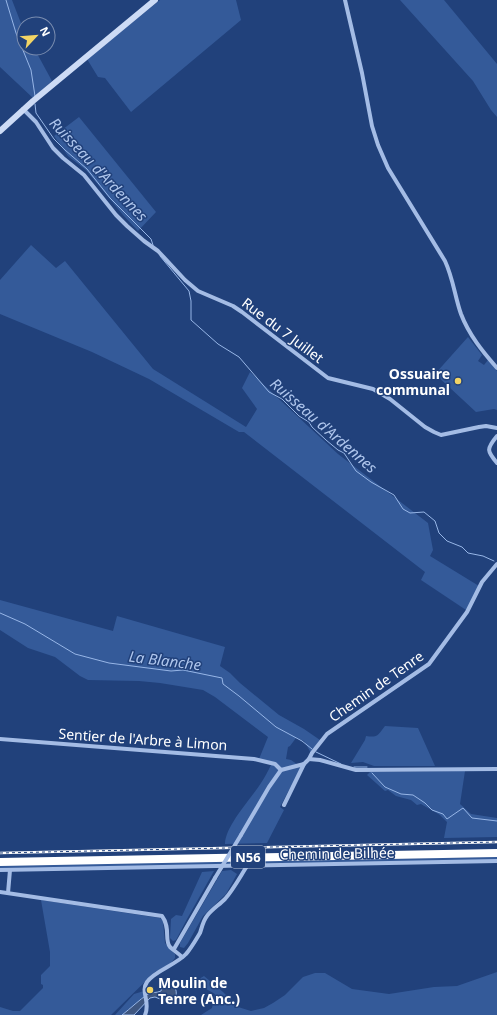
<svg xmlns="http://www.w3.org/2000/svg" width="497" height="1015" font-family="'Noto Sans',sans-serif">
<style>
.green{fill:#345a99}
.water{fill:#3e5680;stroke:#97b6e7}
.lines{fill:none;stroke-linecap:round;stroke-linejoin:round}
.stream{stroke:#97b6e7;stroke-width:1}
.street{stroke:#a4bce5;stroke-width:4}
.secondary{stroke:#cddbf5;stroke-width:6}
.highway{stroke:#fff;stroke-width:8}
.rail-casing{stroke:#fff;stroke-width:2.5}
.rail{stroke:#21417b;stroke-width:1;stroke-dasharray:3;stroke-linecap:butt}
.street-bridge{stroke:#a4bce5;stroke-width:4}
.poi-dot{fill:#f2d465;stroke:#21417b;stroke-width:1.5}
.labels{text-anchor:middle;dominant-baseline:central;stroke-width:3;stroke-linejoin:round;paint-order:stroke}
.shield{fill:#21417b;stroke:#bcc6d7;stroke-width:1}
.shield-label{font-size:13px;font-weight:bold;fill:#fff}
.street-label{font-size:14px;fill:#fff;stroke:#21417b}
.poi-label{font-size:14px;font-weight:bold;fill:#fff;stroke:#21417b;text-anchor:end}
.water-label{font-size:15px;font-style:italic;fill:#afc6ed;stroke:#21417b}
</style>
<rect width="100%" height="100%" fill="#21417b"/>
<g class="green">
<path d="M0,0H12L24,31V48H34L52,81L33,98L0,67Z"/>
<path d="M160,0H236L241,20L131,112L105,78L98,77L87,59Z"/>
<path d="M400,0H444L497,64V117L491,110L473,81Z"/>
<path d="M79,117L156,212L138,231L123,215L86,170L68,156L54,136Z"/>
<path d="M31,245L56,268L65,261L153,369L246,427L257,409L242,388L250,372L338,454L428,523L433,550L430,556L479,586L466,610L421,580L425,572L244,432H239L149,379L92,352L0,314V280Z"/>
<path d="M468,337L482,355L478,361L484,365L488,360L497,371V410L494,409L476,412L435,374Z"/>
<path d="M0,600L113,631L117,616L225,647L220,666L230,673L240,683L279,715L304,729L320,740L311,753L304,741L296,738L290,746L288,747L286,759L291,760L301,767L280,807L284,810L267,843L225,844C225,826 251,799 261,783C265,777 268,771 271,765L259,759L268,737L215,697L203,690L160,683L139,681L88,680L80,676L55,657L28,648L0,630Z"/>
<path d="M385,726L418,728L435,766H374L363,762L351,763L365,740L366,736C378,738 378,735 385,726Z"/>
<path d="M465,771L460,804L471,814L497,818V837L444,838L447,822L440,815L421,804L417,805L411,800L396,796L388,790L385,791L367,775L370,772H374Z"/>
<path d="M497,857V860L0,868V865Z"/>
<path d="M231,870L237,874L226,894L203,916L188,943L184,948L180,947V943L222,871Z"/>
<path d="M214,871L187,919L176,940L173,941L170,938L171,919L176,915L182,916L202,872Z"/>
<path d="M41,900L160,918L163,921L165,943L175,954V958L171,963L155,972L111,1015H0V1007L13,1011H20L43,988V985L41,984V975L50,966V952Z"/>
<path d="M497,972V1015H201L212,1008L215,994L199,985V979L204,976L223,992L238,1007L251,1011L264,1008L273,1003L285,995L303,977L315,973H325L352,989L389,994L434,987L457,986Z"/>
<path d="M144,991L146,997L141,999L122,1015H115L134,994Z"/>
</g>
<path class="water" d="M170,982C175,986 177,990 176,996L160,999L155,997L150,998L134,1015H122C131,1008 139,1000 148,994C152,992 157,993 161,991L162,987Z"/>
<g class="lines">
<g class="stream">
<path d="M6,0L16,33L31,70L35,96"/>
<path d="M35,104L36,113L54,139L65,150L87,169L110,198L151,239L153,245"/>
<path d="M160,256L189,291L191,301V320L218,344L239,357L269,392L282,399L299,416L309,422L312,427L326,440L338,450L344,453L356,471L371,482L394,495L403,509L410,513L424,512L435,521L439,533L447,541L462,547L468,553L483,556L494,561"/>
<path d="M0,613L25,624L75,654L109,663L171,671L183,670L222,678L223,684L239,696L276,727L302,741L312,749"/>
<path d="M316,752L341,764"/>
<path d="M354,767H367"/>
<path d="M372,773L385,787L401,794L413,795L425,803L432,810L443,814L447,819L463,808L472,818L497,821"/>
</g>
<g class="street">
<path d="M345,0L362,73L372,126L378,145L388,168L445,261C453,278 455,297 461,314C469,335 483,352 497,368"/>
<path d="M23,109L36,122L53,148L63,158L84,175L116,215L127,226L144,241L158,251L185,280L198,291L233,306L242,312L328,378L373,389L390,399L425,427L434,432L441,435L479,427L486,426L497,428"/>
<path d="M497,436C486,449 487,451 497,463"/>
<path d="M0,739L254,759L275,764L281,770"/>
<path d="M309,759L320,760L356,770L497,769"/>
<path d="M284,805L304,764L309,759L312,753L327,734L429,664L467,612L482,582L497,564"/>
<path d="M241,835L269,787L281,770L304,764"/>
<path d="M0,870L497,861"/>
<path d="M0,892L162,916C171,928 164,940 170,947C173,950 178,953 182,957"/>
<path d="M8,893L10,870"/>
<path d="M174,949L215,878"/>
<path d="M145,1015C151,1002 140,992 147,982C154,971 176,965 186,954C190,950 197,938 200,933C202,927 203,921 207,916C211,910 219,905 225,899C233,890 240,877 247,866"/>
</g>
<path class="secondary" d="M0,131L33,101L155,0"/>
<path class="highway" d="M0,862L497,853"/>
<defs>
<path id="rail" d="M0,853L497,842"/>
</defs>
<use href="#rail" class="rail-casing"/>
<use href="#rail" class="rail"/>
<path class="street-bridge" d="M215,878L241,835"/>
</g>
<g class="poi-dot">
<circle cx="458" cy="381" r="4"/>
<circle cx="150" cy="990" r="4"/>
</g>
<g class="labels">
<rect class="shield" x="231" y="846" width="34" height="22" rx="3"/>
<g class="shield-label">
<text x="248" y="857">N56</text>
</g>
<g class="street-label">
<text transform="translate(283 330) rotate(37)">Rue du 7 Juillet</text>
<text transform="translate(376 686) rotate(-35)">Chemin de Tenre</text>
<text transform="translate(143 739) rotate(4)">Sentier de l'Arbre à Limon</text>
<text transform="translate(337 853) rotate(-1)">Chemin de Bilhée</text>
</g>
<g class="poi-label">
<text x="450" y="373">Ossuaire<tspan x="450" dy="16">communal</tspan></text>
<text x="158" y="982" text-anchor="start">Moulin de<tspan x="158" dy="16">Tenre (Anc.)</tspan></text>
</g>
<g class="water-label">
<text transform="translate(99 169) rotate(47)">Ruisseau d'Ardennes</text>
<text transform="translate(324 425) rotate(41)">Ruisseau d'Ardennes</text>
<text transform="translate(165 660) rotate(7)">La Blanche</text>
</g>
</g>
<g transform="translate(36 36) rotate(64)"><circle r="19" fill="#21417b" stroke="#7a8db0"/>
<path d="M0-3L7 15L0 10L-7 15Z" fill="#f2d465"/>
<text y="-6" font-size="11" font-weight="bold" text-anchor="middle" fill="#ffffff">N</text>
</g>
</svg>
